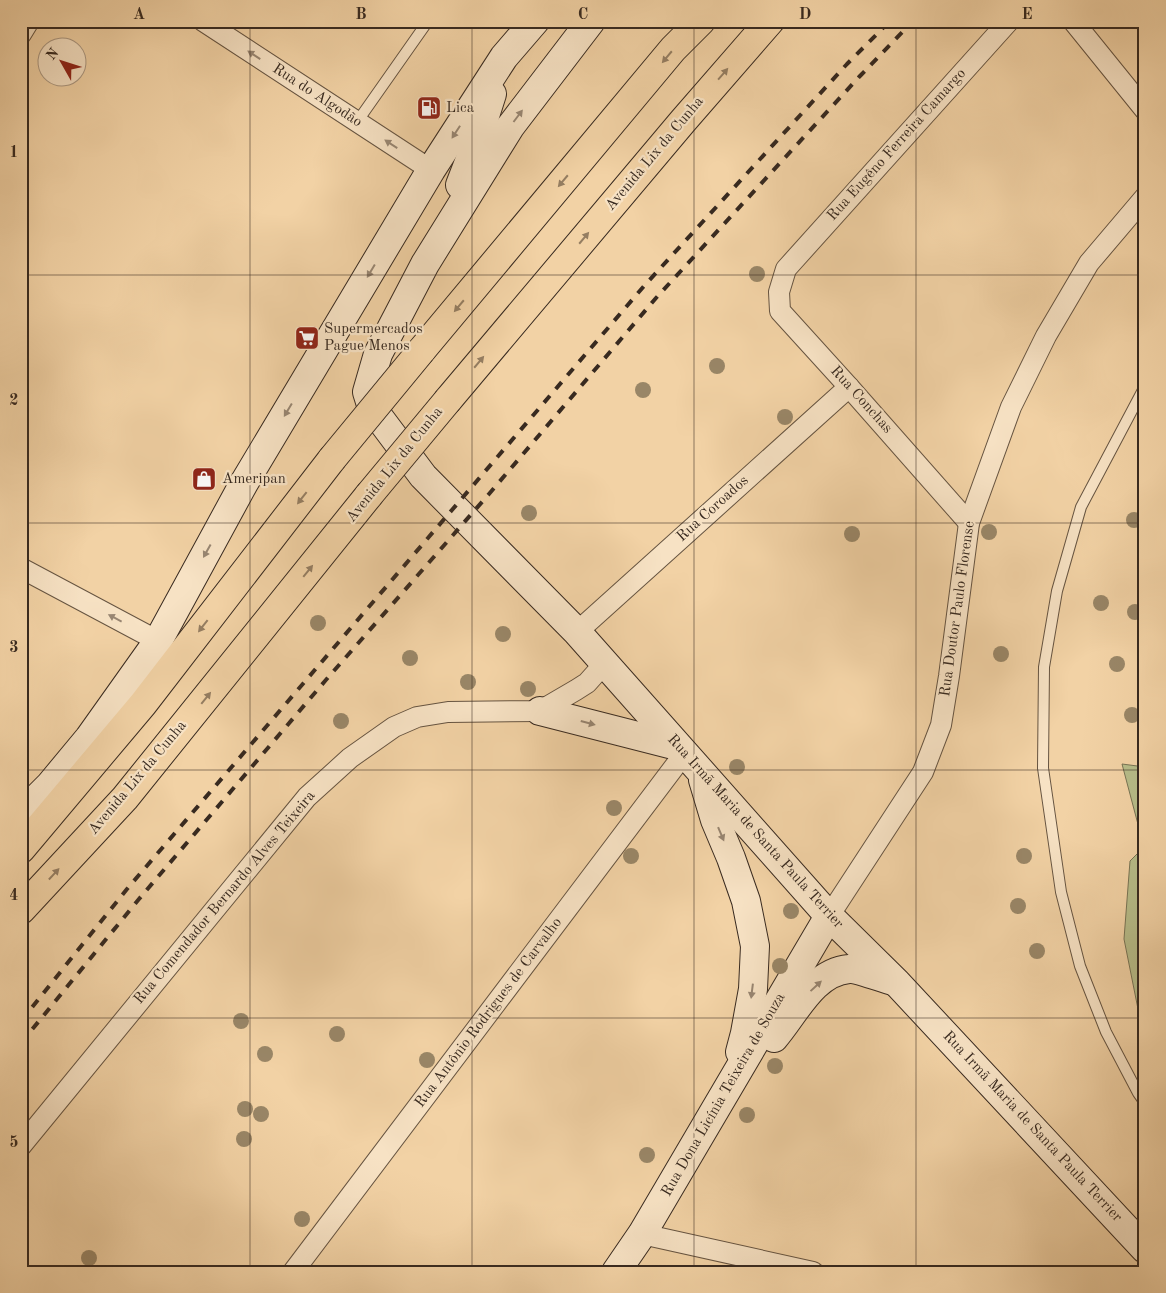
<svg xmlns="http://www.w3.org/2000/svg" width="1166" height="1293" font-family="'Old Standard TT',serif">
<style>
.green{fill:#b7bd8a;stroke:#787455}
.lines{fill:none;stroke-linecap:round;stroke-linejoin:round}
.service-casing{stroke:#665441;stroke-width:12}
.minor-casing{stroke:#665441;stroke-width:22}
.secondary-casing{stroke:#382a20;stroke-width:30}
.trunk-casing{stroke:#382a20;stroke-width:30}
.service{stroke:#f7e2c4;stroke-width:10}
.minor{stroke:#f7e2c4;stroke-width:20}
.secondary{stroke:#f7e2c4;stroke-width:28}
.trunk{stroke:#f2d2a5;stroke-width:28}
.rail{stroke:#382a20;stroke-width:4;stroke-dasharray:9 9;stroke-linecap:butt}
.trunk-bridge-casing{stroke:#382a20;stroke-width:30;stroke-linecap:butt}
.trunk-bridge{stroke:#f2d2a5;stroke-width:28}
.tree{fill:#998667}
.oneway{fill:#988672}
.oneway2{fill:#957e62}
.grid{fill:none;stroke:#382a20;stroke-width:1;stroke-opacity:0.55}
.labels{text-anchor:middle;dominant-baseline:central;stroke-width:4.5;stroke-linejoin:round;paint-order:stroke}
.street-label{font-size:15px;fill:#382a20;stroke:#f7e2c4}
.poi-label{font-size:15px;fill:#382a20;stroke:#f7e2c4;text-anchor:start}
.neatline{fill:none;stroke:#382a20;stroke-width:2}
.grid-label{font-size:16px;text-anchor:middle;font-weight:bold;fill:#382a20}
</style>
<rect width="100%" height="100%" fill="#f2d2a5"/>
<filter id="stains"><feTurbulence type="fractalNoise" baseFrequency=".004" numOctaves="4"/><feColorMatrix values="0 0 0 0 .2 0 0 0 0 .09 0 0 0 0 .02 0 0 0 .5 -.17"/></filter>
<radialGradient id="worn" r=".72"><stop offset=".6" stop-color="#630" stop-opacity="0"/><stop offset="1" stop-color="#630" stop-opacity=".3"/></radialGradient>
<path class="green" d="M1122,764L1145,767V1031L1142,1029L1124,939L1130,861L1144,847Z"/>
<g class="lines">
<defs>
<g id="service">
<path d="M357,122L428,21"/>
<path d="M1145,386L1081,507L1057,591L1044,667L1043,768L1061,892L1080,966L1106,1032L1138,1093L1145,1103"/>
</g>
<g id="minor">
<path d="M203,21L431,170"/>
<path d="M1073,21L1145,110"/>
<path d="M21,34L29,21"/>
<path d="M969,523L849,387L780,311L779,292L786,269L1009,21"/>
<path d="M21,568L158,641"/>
<path d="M577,632L849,387"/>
<path d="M829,916L923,772L941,725L949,676L969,523L1011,407L1046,336L1089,263L1145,197"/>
<path d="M21,1146L307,797L350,758L394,727L417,717L448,712L540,711L576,690L587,683L604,664"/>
<path d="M642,1234L813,1272"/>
<path d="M293,1272L684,754"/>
</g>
<g id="secondary">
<path d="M591,21L510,127L425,264L378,354L367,392L372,408L423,476L577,632L829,916L897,983L1145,1249"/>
<path d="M460,185L477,141L492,94"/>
<path d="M540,711L677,746"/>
<path d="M703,780L715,820L731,858L746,901L755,946L753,989L745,1033L740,1052"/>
<path d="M21,814L50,785L89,738L158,641L244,483L431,170L504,57L535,21"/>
<path d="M774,1038C795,1014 813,972 849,969C857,968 884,979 893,981"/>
<path d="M616,1272L642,1234L829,916"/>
</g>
<g id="trunk">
<path d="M421,351L673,49L701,21"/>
<path d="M448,400L683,121L770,21"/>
<path d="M21,849L143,704L332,459"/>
<path d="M21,910L125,798L369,495"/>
</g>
</defs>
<use href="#service" class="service-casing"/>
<use href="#minor" class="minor-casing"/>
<use href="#secondary" class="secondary-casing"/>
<use href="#trunk" class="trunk-casing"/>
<use href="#service" class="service"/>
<use href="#minor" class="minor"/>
<use href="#secondary" class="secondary"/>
<use href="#trunk" class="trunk"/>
<g class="rail">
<path d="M21,1021L127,889L644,286L847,64L890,21"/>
<path d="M21,1043L139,899L325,681L489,494L656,298L859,77L913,21"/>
</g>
<defs>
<g id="trunk-bridge">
<path d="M332,459L421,351"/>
<path d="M369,495L448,400"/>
</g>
</defs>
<use href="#trunk-bridge" class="trunk-bridge-casing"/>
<use href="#trunk-bridge" class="trunk-bridge"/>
</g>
<g class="tree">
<circle cx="757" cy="274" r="8"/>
<circle cx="717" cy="366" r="8"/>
<circle cx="643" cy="390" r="8"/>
<circle cx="785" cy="417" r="8"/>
<circle cx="529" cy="513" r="8"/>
<circle cx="1134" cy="520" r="8"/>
<circle cx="989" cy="532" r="8"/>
<circle cx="852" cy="534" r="8"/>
<circle cx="1101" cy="603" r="8"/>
<circle cx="1135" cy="612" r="8"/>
<circle cx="318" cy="623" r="8"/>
<circle cx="503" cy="634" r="8"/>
<circle cx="1001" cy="654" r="8"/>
<circle cx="410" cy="658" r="8"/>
<circle cx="1117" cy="664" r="8"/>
<circle cx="468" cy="682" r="8"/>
<circle cx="528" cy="689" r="8"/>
<circle cx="1132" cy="715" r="8"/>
<circle cx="341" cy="721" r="8"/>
<circle cx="737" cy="767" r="8"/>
<circle cx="614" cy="808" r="8"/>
<circle cx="631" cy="856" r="8"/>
<circle cx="1024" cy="856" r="8"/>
<circle cx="1018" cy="906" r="8"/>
<circle cx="791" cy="911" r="8"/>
<circle cx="1037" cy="951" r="8"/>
<circle cx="780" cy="966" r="8"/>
<circle cx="241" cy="1021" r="8"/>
<circle cx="337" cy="1034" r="8"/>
<circle cx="265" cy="1054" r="8"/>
<circle cx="427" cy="1060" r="8"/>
<circle cx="775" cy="1066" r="8"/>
<circle cx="245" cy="1109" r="8"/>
<circle cx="261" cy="1114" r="8"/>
<circle cx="747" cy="1115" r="8"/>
<circle cx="244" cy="1139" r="8"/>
<circle cx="647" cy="1155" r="8"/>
<circle cx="302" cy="1219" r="8"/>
<circle cx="89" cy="1258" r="8"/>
</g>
<defs><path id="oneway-solid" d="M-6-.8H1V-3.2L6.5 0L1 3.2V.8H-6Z" transform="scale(1.25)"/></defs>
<g class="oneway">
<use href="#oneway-solid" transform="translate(254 55) rotate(-147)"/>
<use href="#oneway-solid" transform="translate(518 116) rotate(-53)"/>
<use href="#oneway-solid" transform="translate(456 132) rotate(123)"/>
<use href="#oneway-solid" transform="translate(391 144) rotate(-147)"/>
<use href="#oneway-solid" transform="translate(371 271) rotate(121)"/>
<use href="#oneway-solid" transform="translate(288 410) rotate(121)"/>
<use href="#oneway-solid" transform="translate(207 551) rotate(119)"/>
<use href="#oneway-solid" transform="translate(115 618) rotate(-152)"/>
<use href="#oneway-solid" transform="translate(588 723) rotate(15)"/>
<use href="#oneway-solid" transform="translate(721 834) rotate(67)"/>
<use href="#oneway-solid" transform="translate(816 986) rotate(-43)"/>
<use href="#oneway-solid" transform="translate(752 991) rotate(97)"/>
</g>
<g class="oneway2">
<use href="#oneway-solid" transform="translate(667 57) rotate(130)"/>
<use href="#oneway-solid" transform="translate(723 74) rotate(-49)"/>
<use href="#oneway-solid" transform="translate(563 181) rotate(130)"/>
<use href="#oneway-solid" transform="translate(584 238) rotate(-50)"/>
<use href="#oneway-solid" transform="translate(459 306) rotate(130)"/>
<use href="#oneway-solid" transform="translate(479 362) rotate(-50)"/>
<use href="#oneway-solid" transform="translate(302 498) rotate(128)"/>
<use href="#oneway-solid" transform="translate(308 571) rotate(-51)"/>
<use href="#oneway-solid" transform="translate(203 626) rotate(128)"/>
<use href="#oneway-solid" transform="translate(206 698) rotate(-51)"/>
<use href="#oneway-solid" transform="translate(54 874) rotate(-47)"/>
</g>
<path class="grid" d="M250,21V1272M472,21V1272M694,21V1272M916,21V1272M21,275H1145M21,523H1145M21,770H1145M21,1018H1145"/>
<defs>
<symbol id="fuel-square" viewBox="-11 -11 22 22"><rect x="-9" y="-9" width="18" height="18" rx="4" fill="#8f2418" stroke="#f7e2c4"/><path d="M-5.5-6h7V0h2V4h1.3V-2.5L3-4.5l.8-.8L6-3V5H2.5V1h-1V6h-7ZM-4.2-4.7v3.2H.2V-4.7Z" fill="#fff"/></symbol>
<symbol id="supermarket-square" viewBox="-11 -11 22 22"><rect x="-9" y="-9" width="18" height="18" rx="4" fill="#8f2418" stroke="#f7e2c4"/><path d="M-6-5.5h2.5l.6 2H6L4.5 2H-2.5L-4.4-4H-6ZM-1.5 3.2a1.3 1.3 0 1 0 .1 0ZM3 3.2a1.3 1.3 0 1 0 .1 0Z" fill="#fff"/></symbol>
<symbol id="shop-square" viewBox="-11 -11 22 22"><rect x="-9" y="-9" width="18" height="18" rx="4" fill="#8f2418" stroke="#f7e2c4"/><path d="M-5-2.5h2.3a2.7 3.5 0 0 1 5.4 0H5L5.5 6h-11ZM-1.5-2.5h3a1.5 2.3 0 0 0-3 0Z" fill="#fff"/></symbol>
</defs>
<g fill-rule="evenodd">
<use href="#fuel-square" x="415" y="94" width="28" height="28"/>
<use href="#supermarket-square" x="293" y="324" width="28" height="28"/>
<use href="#shop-square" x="190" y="465" width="28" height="28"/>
</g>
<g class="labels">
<g class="street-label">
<text transform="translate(317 96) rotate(33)">Rua do Algodão</text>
<text transform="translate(897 145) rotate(-48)">Rua Eugêno Ferreira Camargo</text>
<text transform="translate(655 154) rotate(-50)">Avenida Lix da Cunha</text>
<text transform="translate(861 400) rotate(48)">Rua Conchas</text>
<text transform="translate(395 465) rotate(-51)">Avenida Lix da Cunha</text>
<text transform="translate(713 509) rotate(-42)">Rua Coroados</text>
<text transform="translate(958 609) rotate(-82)">Rua Doutor Paulo Florense</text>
<text transform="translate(138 778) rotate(-50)">Avenida Lix da Cunha</text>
<text transform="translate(755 832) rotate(48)">Rua Irmã Maria de Santa Paula Terrier</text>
<text transform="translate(225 898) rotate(-50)">Rua Comendador Bernardo Alves Teixeira</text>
<text transform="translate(489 1013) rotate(-53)">Rua Antônio Rodrigues de Carvalho</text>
<text transform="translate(724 1095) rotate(-60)">Rua Dona Licínia Teixeira de Souza</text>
<text transform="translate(1032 1127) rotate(47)">Rua Irmã Maria de Santa Paula Terrier</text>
</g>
<g class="poi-label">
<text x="446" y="108">Lica</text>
<text x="324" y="329">Supermercados<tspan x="324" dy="17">Pague Menos</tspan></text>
<text x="222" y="479">Ameripan</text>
</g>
</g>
<rect width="1166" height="1293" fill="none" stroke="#f2d2a5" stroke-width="55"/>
<g transform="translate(62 62) rotate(309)"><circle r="24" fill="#f7e2c4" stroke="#ab9882"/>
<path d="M0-4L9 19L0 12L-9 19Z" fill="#8f2418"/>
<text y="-8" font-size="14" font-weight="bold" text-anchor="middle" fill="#382a20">N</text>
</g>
<rect x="28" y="28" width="1110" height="1238" class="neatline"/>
<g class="grid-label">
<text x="139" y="19">A</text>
<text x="361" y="19">B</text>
<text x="583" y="19">C</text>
<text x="805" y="19">D</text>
<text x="1027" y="19">E</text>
<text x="14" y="157">1</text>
<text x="14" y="405">2</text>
<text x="14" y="652">3</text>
<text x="14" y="900">4</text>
<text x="14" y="1147">5</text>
</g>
<rect width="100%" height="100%" filter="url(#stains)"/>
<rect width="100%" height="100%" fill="url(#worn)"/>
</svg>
